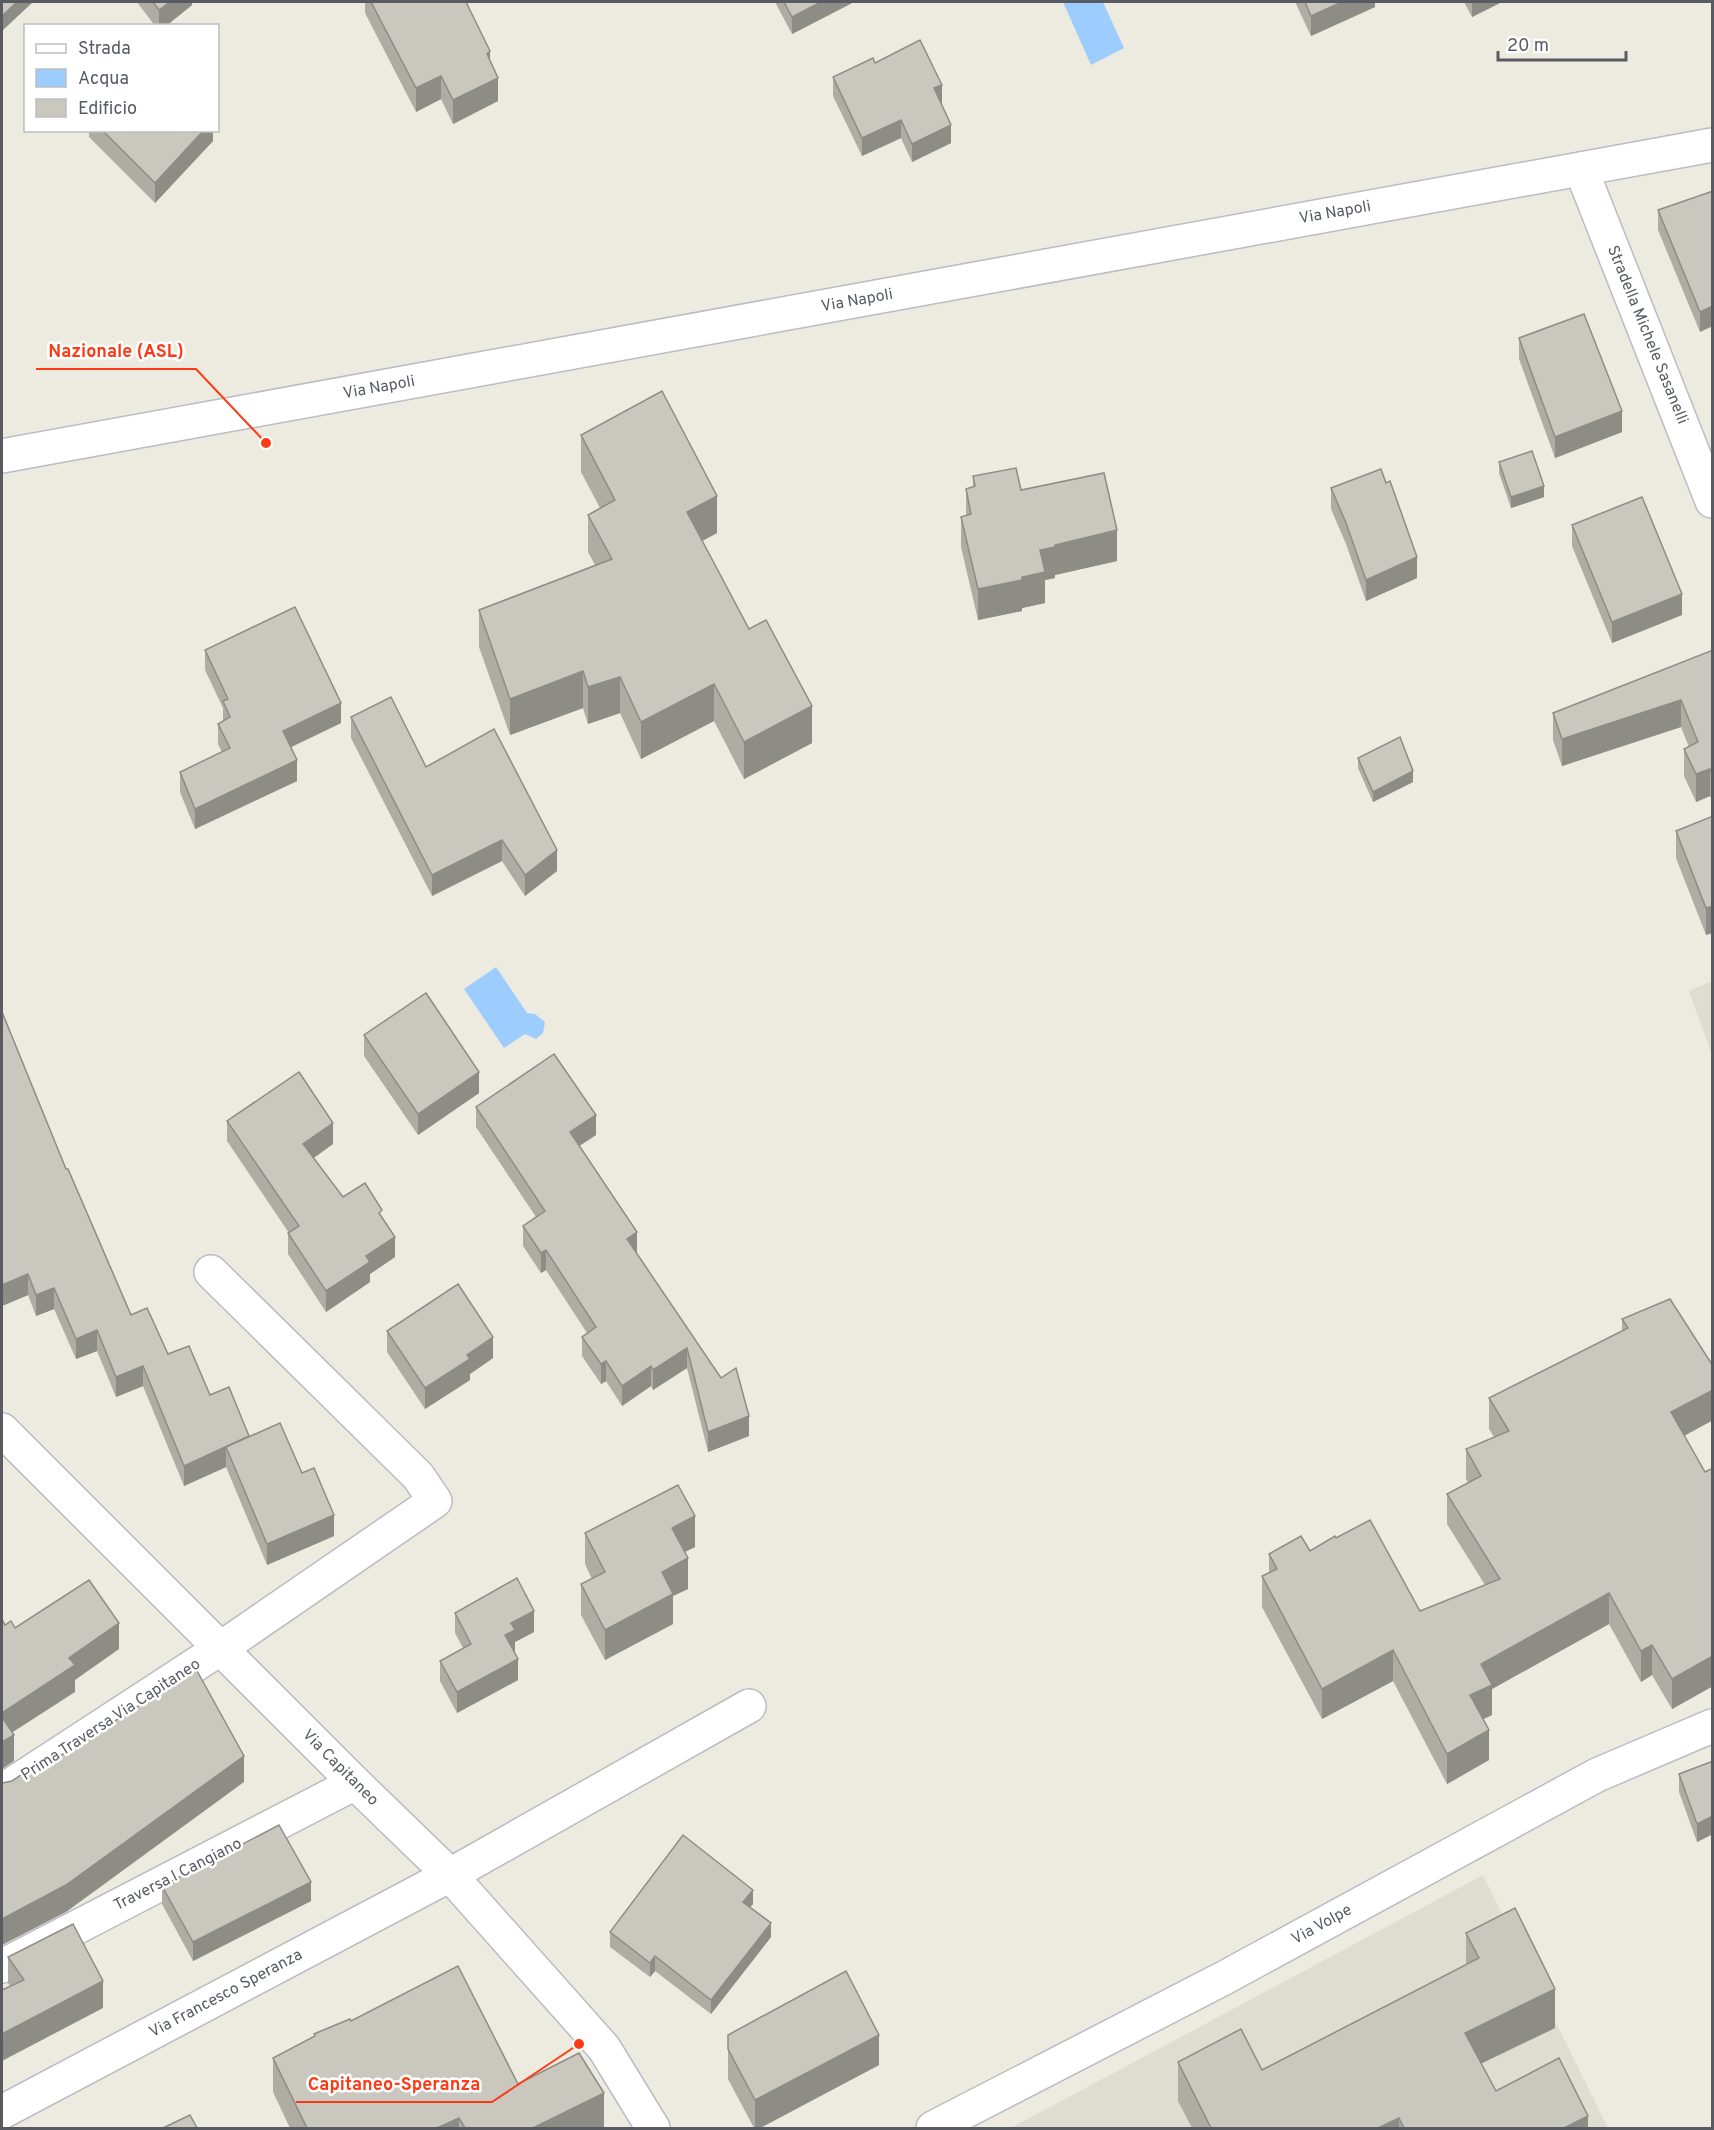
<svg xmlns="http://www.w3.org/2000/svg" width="1714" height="2130" font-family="Overpass,sans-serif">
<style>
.education{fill:#dfddcf}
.water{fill:#9dccff}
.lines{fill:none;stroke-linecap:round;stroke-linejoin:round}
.minor-casing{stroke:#babcc3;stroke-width:36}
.minor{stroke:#fff;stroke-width:33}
.wall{fill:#aeaca3}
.shaded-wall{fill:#8d8c85}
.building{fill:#cac8be;stroke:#8d8c85;stroke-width:1.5}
.labels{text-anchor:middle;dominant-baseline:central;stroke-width:5;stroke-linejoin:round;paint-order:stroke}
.street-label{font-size:16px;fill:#585c62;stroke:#fff}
.leader{fill:none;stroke:#fc3b16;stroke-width:2}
.callout-dot{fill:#fc3b16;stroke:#fff;stroke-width:2}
.callout-label{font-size:18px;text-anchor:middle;font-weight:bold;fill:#fc3b16;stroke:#fff;stroke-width:5;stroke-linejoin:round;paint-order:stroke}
</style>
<rect width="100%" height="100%" fill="#edebdf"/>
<g class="education">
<path d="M1712,981V1055L1689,991Z"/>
<path d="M1483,1875L1608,2128H1011Z"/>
</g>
<g class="water">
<path d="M1063,2H1103L1124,48L1091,65Z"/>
<path d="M496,967L527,1013L535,1014L545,1022L543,1033L536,1039L525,1034L504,1048L464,989Z"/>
</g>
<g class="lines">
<defs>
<g id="minor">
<path d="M1581,169L1712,501"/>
<path d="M2,456L1712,145"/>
<path d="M2,1430L355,1783L450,1875L604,2048L653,2128"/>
<path d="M2,1791L221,1648L435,1501L418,1476L211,1272"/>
<path d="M2,1966L355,1783"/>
<path d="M2,2112L450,1875L749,1706"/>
<path d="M933,2128L1224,1978L1597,1775L1712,1726"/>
</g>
</defs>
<use href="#minor" class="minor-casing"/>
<use href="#minor" class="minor"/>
</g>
<g class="wall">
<path d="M137,2H192V5L166,26H155Z"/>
<path d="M365,2H466L490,61L498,101L453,124L441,99L416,112L365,13Z"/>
<path d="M775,2H854L792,34Z"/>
<path d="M1295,2H1375V7L1311,36Z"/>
<path d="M1464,2H1502L1472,17Z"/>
<path d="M875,63L942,103H941L951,143L912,162L901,138L862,156L833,96V77Z"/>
<path d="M89,130H213V141L155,203L89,137Z"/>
<path d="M1713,191L1700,332L1658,230V210Z"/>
<path d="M1519,338L1622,432L1555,458L1519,359Z"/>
<path d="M581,435L717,533L702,541L749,629L812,743L744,779L714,721L641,759L620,713L588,724L583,708L510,735L479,647V610L595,565L588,552V515L600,508L581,472Z"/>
<path d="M1499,462L1544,497L1511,508L1499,473Z"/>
<path d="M973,476L1021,490L1117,561L1055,575V578L1045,580V603L1022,608V611L978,620L961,547V517L966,515V489L973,487Z"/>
<path d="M1331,488L1417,578L1366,601L1346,544L1331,509Z"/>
<path d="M1572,525L1682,615L1612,643L1572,546Z"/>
<path d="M205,650L341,723L291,747L297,781L195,829L180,792V772L222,752L218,744V724L223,721V708L205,670Z"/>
<path d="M1713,650V803L1710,796L1696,802L1684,776V749L1689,747L1681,727L1562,766L1553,740V713Z"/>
<path d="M351,717L426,767L557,871L525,896L502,861L432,896L351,738Z"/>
<path d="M1358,758L1413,782L1373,802L1358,768Z"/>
<path d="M1713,816L1706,935L1676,858V831Z"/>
<path d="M364,1035L479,1093L418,1135L364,1056Z"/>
<path d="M476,1107L596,1135L579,1146L637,1252L636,1253L749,1436L708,1452L687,1368L653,1390L651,1386L622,1406L606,1381L601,1384L582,1356V1337L587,1333L546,1270L541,1273L523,1246V1226L536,1217L476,1127Z"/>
<path d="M227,1121L333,1144L314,1158L343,1197L382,1218L395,1257L370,1274V1282L326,1312L288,1254V1233H289L227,1141Z"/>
<path d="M66,1169L131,1315L168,1354L210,1395L249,1437L302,1473L334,1536L267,1565L226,1467L184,1486L143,1386L116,1397L97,1351L76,1359L54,1309L36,1316L28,1295L2,1306Z"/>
<path d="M1622,1319L1713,1366V1420L1684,1436L1705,1472L1713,1468V1686L1672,1709L1652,1675L1641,1682L1609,1624L1492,1689V1715L1484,1719L1489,1760L1447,1784L1393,1681L1322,1719L1262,1607V1576L1269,1573V1554L1310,1551L1336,1538L1420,1611L1485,1585L1447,1524V1494L1468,1483L1466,1479V1449L1494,1437L1489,1429V1398L1622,1331Z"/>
<path d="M387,1331L493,1358L470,1374V1380L425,1409L387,1352Z"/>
<path d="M585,1533L695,1547L685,1552L688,1589L673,1596V1624L605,1660L581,1615V1584L592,1579L585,1564Z"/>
<path d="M455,1613L534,1632L515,1642V1651H514L518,1680L457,1713L440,1681V1661L463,1648L455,1633Z"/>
<path d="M1713,1761V1834L1697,1842L1679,1792V1774Z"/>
<path d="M162,1886L311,1901L193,1961L162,1904Z"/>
<path d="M753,1904L750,1907L771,1937L711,2014L655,1971L650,1977L610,1947V1932Z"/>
<path d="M1466,1933L1555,2028L1481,2064L1496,2091L1588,2128H1192L1178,2101V2062L1262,2070L1466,1965Z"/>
<path d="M8,1957L103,2008L10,1986L8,1983Z"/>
<path d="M351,2021L518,2084L604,2128H290L273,2092V2058L314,2037V2034Z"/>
<path d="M728,2035L879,2065L760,2128H754L728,2079Z"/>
</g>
<g class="shaded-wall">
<path d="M17,2H33L2,31V16Z"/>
<path d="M170,2H192V5L166,26H159V10Z"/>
<path d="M821,2H854L792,34V17Z"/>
<path d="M1342,2H1375V7L1311,36V16Z"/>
<path d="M1472,2H1502L1472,17Z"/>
<path d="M490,51V75L487,54Z"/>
<path d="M441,76V99L416,112V88Z"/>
<path d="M498,78V101L453,124V100Z"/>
<path d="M942,85V103L934,106V88Z"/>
<path d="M901,120V138L862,156V138Z"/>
<path d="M951,125V143L912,162V144Z"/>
<path d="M204,130H213V141L155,203V183Z"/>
<path d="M1713,306V326L1700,332V312Z"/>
<path d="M1622,411V432L1555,458V437Z"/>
<path d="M1544,486V497L1511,508V497Z"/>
<path d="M717,496V533L687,549V512Z"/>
<path d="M1117,530V561L1055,575V578L1045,580V603L1022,608V611L978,620V589L1022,577L1040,550L1055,545Z"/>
<path d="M1417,557V578L1366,601V580Z"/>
<path d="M1682,594V615L1612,643V622Z"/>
<path d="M583,671V708L510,735V699Z"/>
<path d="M620,677V713L588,724V687Z"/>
<path d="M714,684V721L641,759V722Z"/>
<path d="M1681,700V727L1562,766V739Z"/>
<path d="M341,703V723L283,751V731Z"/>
<path d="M812,706V743L744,779V742Z"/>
<path d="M297,760V781L195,829V809Z"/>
<path d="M1710,769V796L1696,802V774Z"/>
<path d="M1413,771V782L1373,802V792Z"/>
<path d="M502,840V861L432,896V875Z"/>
<path d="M557,850V871L525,896V875Z"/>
<path d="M1713,906V933L1706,935V908Z"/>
<path d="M479,1072V1093L418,1135V1114Z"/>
<path d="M596,1115V1135L570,1152V1132Z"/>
<path d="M333,1123V1144L303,1165V1144Z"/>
<path d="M637,1232V1252L627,1259V1239Z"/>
<path d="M395,1237V1257L370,1274V1282L326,1312V1291L366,1256Z"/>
<path d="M546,1250V1270L541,1273V1253Z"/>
<path d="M28,1274V1295L2,1306V1285Z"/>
<path d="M54,1288V1309L36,1316V1295Z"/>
<path d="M97,1330V1351L76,1359V1339Z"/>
<path d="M493,1337V1358L470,1374V1380L425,1409V1388L467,1355Z"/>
<path d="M687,1348V1368L653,1390V1370Z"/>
<path d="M606,1361V1381L601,1384V1364Z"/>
<path d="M143,1366V1386L116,1397V1377Z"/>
<path d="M651,1366V1386L622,1406V1386Z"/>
<path d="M1713,1390V1420L1671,1443V1412Z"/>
<path d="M749,1416V1436L708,1452V1432Z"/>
<path d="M249,1436L226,1447V1467L184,1486V1466Z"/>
<path d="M334,1515V1536L267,1565V1544Z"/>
<path d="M695,1516V1547L672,1558V1528Z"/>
<path d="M688,1558V1589L673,1596V1624L605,1660V1630L662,1572Z"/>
<path d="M1609,1593V1624L1492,1689V1715L1470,1725V1695L1481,1664Z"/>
<path d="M534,1611V1632L515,1642V1651L505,1656V1635L511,1623Z"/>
<path d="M119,1623V1649L75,1680V1692L2,1739V1713L69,1658Z"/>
<path d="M1652,1645V1675L1641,1682V1651Z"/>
<path d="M1393,1650V1681L1322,1719V1689Z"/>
<path d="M1713,1656V1686L1672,1709V1679Z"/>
<path d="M518,1659V1680L457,1713V1692Z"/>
<path d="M1489,1730V1760L1447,1784V1754Z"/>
<path d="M14,1735V1761L2,1769V1742Z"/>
<path d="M244,1756V1782L66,1912L2,1945V1919Z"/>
<path d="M1713,1816V1834L1697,1842V1824Z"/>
<path d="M311,1882V1901L193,1961V1942Z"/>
<path d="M753,1890V1904L743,1916V1902Z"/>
<path d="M771,1923V1937L711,2014V2000Z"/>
<path d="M655,1956V1971L650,1977V1963Z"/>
<path d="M103,1981V2008L2,2061V2034Z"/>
<path d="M1555,1989V2028L1465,2071V2033Z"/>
<path d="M879,2035V2065L760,2128H755V2100Z"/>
<path d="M604,2093V2128H533Z"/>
<path d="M1588,2116V2128H1564Z"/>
<path d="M459,2118V2128H437Z"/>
<path d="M1399,2118V2128H1378Z"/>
</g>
<g class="building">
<path d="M2,2H17L2,16Z"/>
<path d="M153,2H170L159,10Z"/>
<path d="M371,2H466L490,51L487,54L498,78L453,100L441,76L416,88Z"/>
<path d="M784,2H821L792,17Z"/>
<path d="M1305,2H1342L1311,16Z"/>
<path d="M920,40L942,85L934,88L951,125L912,144L901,120L862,138L833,77L873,58L875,63Z"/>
<path d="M102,130H204L155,183Z"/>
<path d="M1713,191V306L1700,312L1658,210Z"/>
<path d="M1584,314L1622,411L1555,437L1519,338Z"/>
<path d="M662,391L717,496L687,512L749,629L766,620L812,706L744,742L714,684L641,722L620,677L588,687L583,671L510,699L479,610L612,559L588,515L615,500L581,435Z"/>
<path d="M1532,451L1544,486L1511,497L1499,462Z"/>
<path d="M1016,468L1021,490L1104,473L1117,530L1055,545V547L1040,550L1045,572L1022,577V580L978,589L961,517L971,514L966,489L975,486L973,476Z"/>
<path d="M1381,469L1386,483L1390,481L1417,557L1366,580L1346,523L1331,488Z"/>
<path d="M1642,497L1682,594L1612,622L1572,525Z"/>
<path d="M295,607L341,703L283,731L297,760L195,809L180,772L230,748L218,724L230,717L223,701L228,699L205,650Z"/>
<path d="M1713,650V775L1710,769L1696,774L1684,749L1698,742L1681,700L1562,739L1553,713Z"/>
<path d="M391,697L426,767L494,729L557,850L525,875L502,840L432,875L351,717Z"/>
<path d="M1400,737L1413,771L1373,792L1358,758Z"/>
<path d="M1713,816V906L1706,908L1676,831Z"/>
<path d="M426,993L479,1072L418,1114L364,1035Z"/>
<path d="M2,1012L66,1169H68L131,1315L147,1308L168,1354L189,1346L210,1395L229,1387L249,1436L184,1466L143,1366L116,1377L97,1330L76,1339L54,1288L36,1295L28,1274L2,1285Z"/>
<path d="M554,1054L596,1115L570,1132L637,1232L627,1239L721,1378L736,1368L749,1416L708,1432L687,1348L653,1370L651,1366L622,1386L606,1361L601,1364L582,1337L596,1327L546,1250L541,1253L523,1226L545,1211L476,1107Z"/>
<path d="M299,1072L333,1123L303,1144L343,1197L365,1183L382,1210L379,1213L395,1237L366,1256L370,1262L326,1291L288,1233L299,1226L227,1121Z"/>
<path d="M458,1284L493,1337L467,1355L470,1359L425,1388L387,1331Z"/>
<path d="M1670,1299L1713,1366V1390L1671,1412L1705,1472L1713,1468V1656L1672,1679L1652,1645L1641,1651L1609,1593L1481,1664L1492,1685L1470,1695L1489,1730L1447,1754L1393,1650L1322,1689L1262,1576L1277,1569L1269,1554L1301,1536L1310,1551L1335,1536L1336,1538L1370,1520L1420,1611L1500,1579L1447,1494L1481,1476L1466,1449L1509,1431L1489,1398L1628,1328L1622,1319Z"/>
<path d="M280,1423L302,1473L314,1468L334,1515L267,1544L226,1447Z"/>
<path d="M678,1485L695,1516L672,1528L688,1558L662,1572L673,1594L605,1630L581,1584L605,1572L585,1533Z"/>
<path d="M517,1578L534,1611L511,1623L515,1630L505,1635L518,1659L457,1692L440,1661L471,1644L455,1613Z"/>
<path d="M89,1580L119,1623L69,1658L75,1665L2,1713V1619L5,1625L11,1621L15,1628Z"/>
<path d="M196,1669L244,1756L66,1885L2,1919V1783L12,1781L35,1765L38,1770Z"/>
<path d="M2,1717L14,1735L2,1742Z"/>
<path d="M1713,1761V1816L1697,1824L1679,1774Z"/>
<path d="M279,1825L311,1882L193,1942L162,1886Z"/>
<path d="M683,1835L753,1890L743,1902L771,1923L711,2000L655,1956L650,1963L610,1932Z"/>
<path d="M1515,1908L1555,1989L1465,2033L1496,2091L1559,2058L1588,2116L1564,2128H1404L1399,2118L1378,2128H1210H1211L1178,2062L1241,2029L1262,2070L1479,1958L1466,1933Z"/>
<path d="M73,1924L103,1981L2,2034V1990L24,1980L8,1957Z"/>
<path d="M458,1966L518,2084L579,2053L604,2093L533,2128H465L459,2118L437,2128H307L273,2058L315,2036L314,2034L350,2019L351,2021Z"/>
<path d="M846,1971L879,2035L755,2100L728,2049V2035Z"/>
<path d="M190,2115L197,2128H163Z"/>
</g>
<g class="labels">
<g class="street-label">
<text transform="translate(1335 213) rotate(-10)">Via Napoli</text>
<text transform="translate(857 301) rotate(-10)">Via Napoli</text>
<text transform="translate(1647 335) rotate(68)">Stradella Michele Sasanelli</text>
<text transform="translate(379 388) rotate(-10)">Via Napoli</text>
<text transform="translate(111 1720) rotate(-33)">Prima Traversa Via Capitaneo</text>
<text transform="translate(340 1768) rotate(45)">Via Capitaneo</text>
<text transform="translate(178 1875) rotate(-27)">Traversa I Cangiano</text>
<text transform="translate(1322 1925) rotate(-29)">Via Volpe</text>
<text transform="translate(226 1994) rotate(-28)">Via Francesco Speranza</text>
</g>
</g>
<path class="leader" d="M266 443L196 369H36M579 2044L492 2102H296"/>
<g class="callout-dot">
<circle cx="266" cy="443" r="6"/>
<circle cx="579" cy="2044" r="6"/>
</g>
<g class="callout-label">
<text x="116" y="357">Nazionale (ASL)</text>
<text x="394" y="2090">Capitaneo-Speranza</text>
</g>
<rect width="1714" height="2130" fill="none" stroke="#585c62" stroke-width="6"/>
<rect x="24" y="24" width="195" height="108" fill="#ffffff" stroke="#bcbec0" stroke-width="1.5"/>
<rect x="36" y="44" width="30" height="9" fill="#ffffff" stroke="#bcbec0" stroke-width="1.5"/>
<text x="78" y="54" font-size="18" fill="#585c62">Strada</text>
<rect x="36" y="69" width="30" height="18" fill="#9dccff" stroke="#bcbec0" stroke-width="1.5"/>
<text x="78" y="84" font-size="18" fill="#585c62">Acqua</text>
<rect x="36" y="99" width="30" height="18" fill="#cac8be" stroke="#bcbec0" stroke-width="1.5"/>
<text x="78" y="114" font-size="18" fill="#585c62">Edificio</text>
<path d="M1498 51v9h128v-9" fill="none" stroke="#585c62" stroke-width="3"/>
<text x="1507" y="51" font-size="18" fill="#585c62" stroke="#ffffff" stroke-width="4.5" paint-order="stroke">20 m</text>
</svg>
